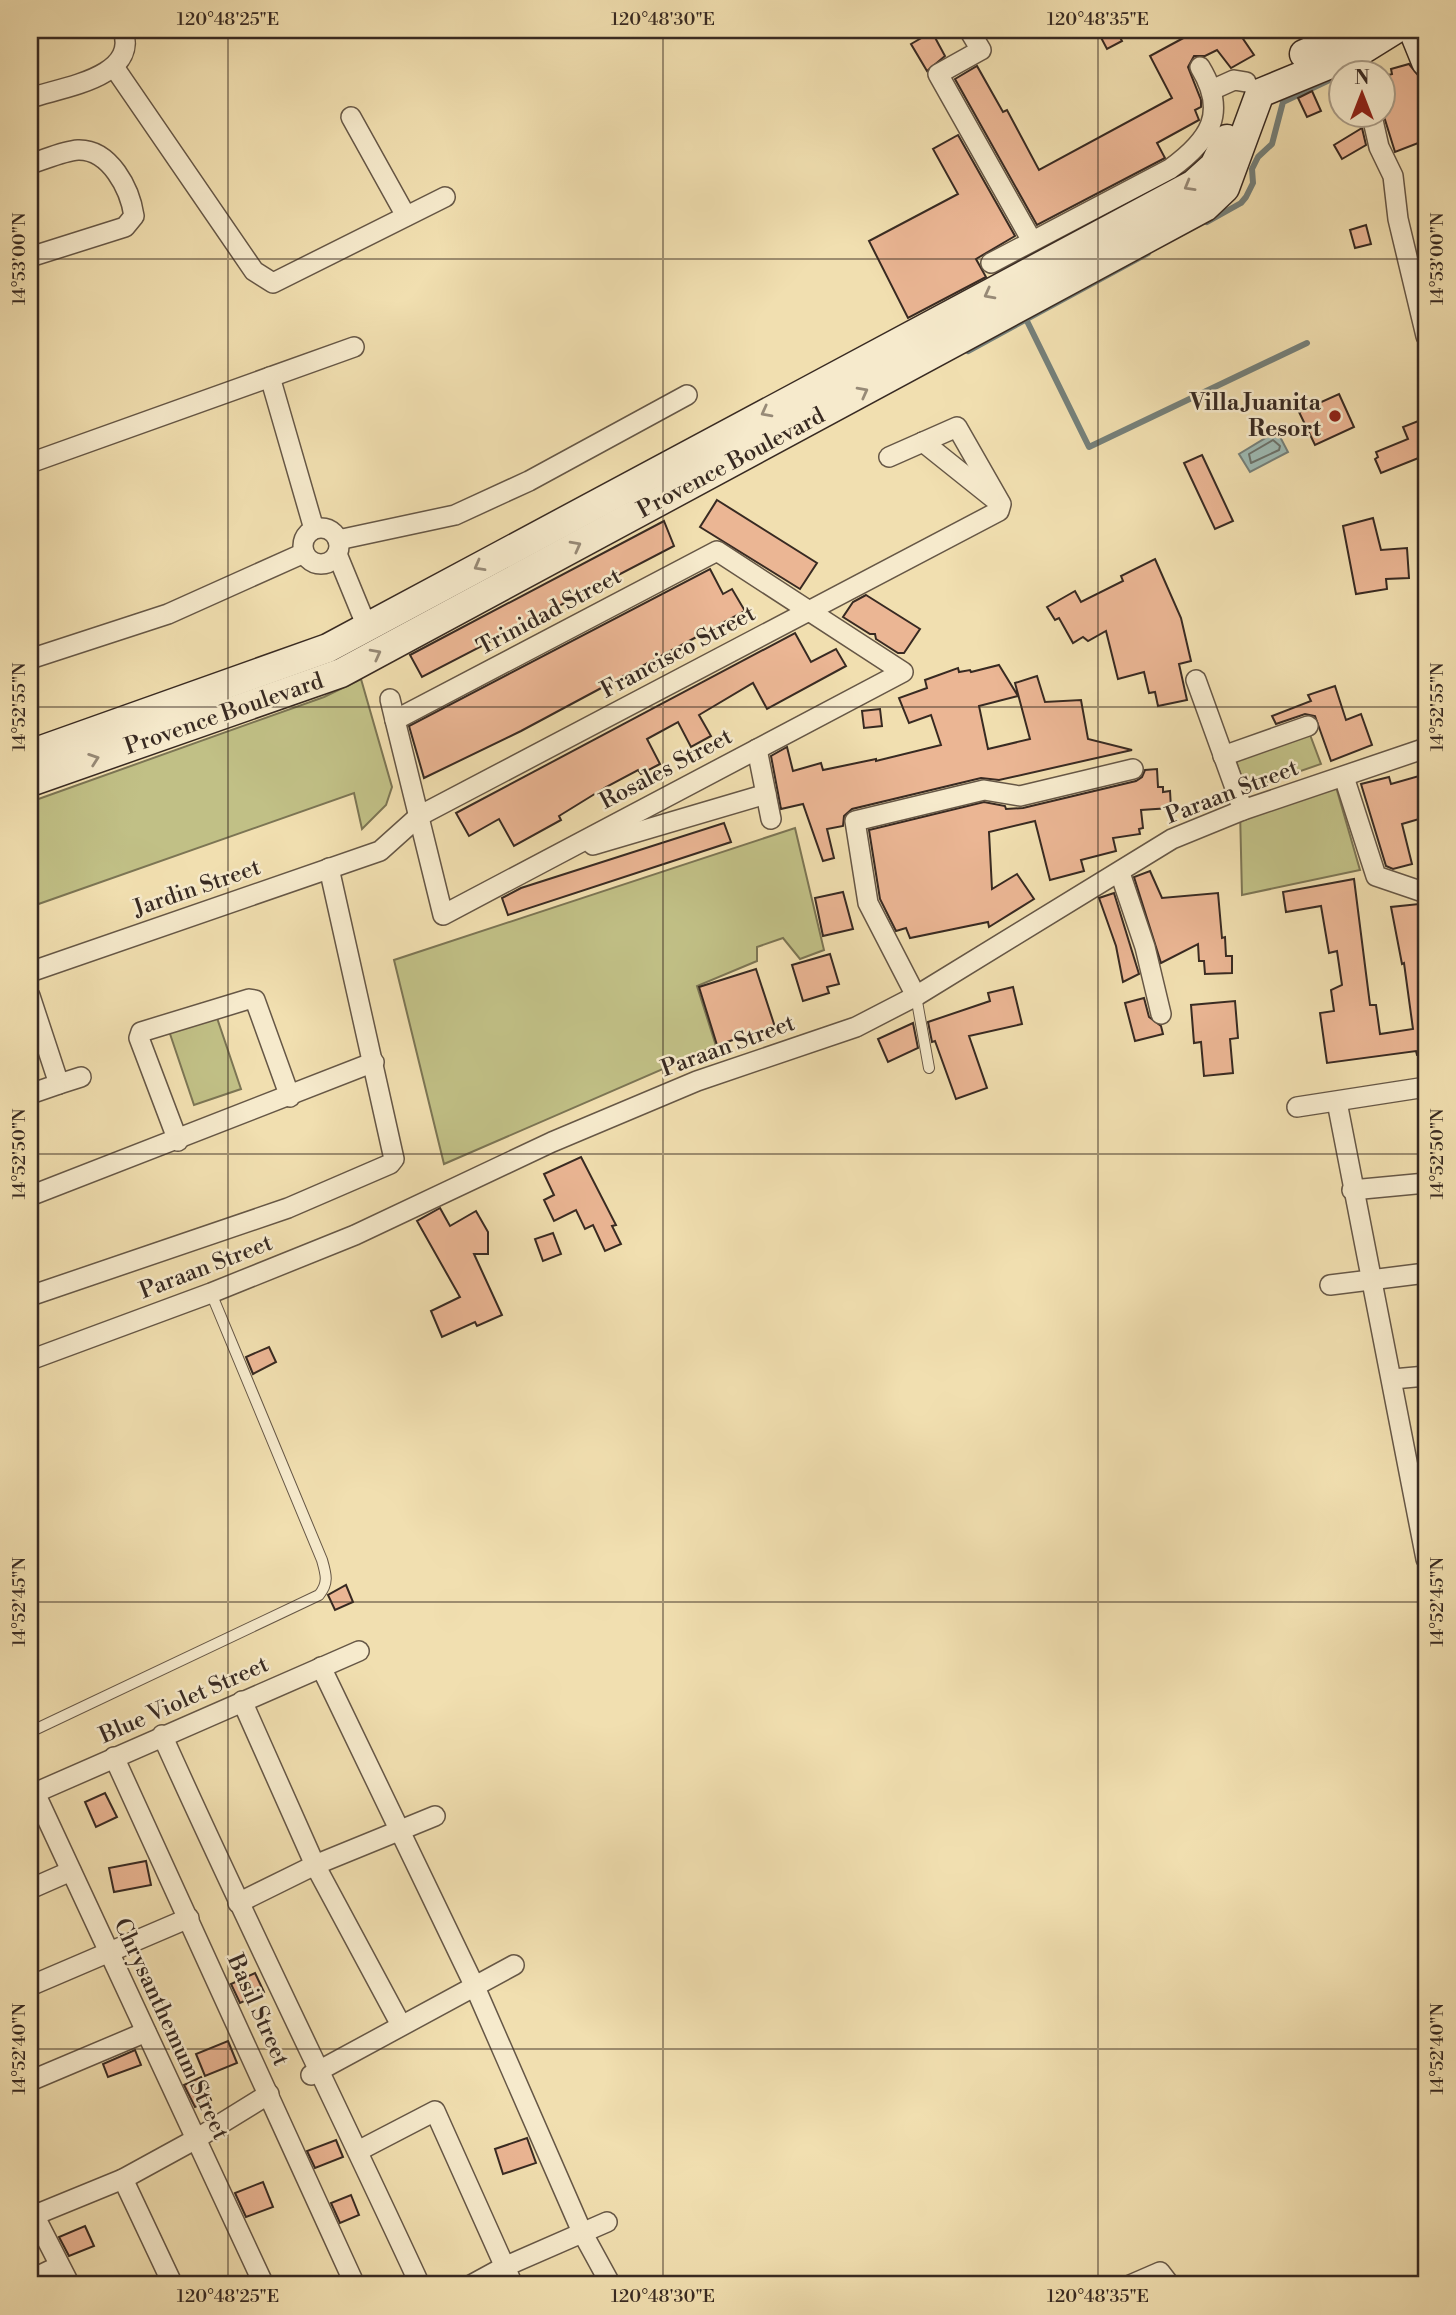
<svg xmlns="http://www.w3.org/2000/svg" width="1456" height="2315" font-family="'Libre Bodoni',serif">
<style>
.green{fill:#c1c086;stroke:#7c7554;stroke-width:2}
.water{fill:#9ebab4;stroke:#75807a;stroke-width:2}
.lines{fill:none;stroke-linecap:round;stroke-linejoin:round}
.shore{stroke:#6b726b;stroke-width:2}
.stream{stroke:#75807a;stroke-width:6}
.building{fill:#ebb694;stroke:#382a22;stroke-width:2}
.lane-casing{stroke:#665746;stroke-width:12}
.street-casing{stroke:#665746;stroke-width:22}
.secondary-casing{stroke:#382a22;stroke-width:31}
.lane{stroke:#f6eacc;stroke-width:10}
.street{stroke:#f6eacc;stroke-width:19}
.secondary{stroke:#f6eacc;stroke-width:28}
.oneway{stroke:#978a77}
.ticks{fill:none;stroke:#382a22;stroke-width:2;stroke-opacity:0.45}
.poi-dot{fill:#8f2418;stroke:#f6eacc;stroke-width:2.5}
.labels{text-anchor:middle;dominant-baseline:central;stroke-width:5;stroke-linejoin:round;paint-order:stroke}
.poi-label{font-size:23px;font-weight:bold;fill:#382a22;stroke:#f6eacc;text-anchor:end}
.street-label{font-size:23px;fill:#382a22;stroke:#f6eacc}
.neatline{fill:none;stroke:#382a22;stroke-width:2.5}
.ticks-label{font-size:18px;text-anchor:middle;fill:#382a22}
</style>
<rect width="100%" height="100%" fill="#f1dfb0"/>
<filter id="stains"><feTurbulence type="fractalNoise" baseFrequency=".00286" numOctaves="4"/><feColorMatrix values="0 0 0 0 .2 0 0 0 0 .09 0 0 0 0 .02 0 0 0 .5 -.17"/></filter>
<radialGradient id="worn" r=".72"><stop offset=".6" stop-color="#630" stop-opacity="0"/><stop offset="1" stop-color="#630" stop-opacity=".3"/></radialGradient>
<g class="green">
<path d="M361,679L392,787L386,805L362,829L354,793L30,907V802L324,697Z"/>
<path d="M1309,732L1321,764L1246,790L1235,758Z"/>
<path d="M1334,780L1360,870L1242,895L1240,810Z"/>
<path d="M795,828L824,950L800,959L783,938L757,947V961L697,986L716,1046L444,1164L394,960Z"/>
<path d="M215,1012L241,1089L194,1105L168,1028Z"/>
</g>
<path class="water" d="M1277,431L1288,452L1250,472L1239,454Z"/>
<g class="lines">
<path class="shore" d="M1273,440L1280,446L1279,450L1251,463L1249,454Z"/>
<g class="stream">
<path d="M1207,222L1241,203L1246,197L1253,183L1252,169L1258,157L1272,144L1283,102L1340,75"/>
<path d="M1026,319L1089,447L1307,343"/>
<path d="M968,351L1148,253"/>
</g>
</g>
<g class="building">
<path d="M1097,30H1116L1122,41L1107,49Z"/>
<path d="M1186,30H1237L1254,55L1231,68L1217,50L1205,56H1194L1188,67L1201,100V107L1195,110L1199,120L1157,143L1165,158L1037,225L955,79L977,66L1003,112L1007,110L1039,170L1172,98L1150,56L1189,35Z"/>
<path d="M932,32L945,56L927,71L911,44Z"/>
<path d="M1409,64L1422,80L1426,94V140L1395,152L1382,110V77L1392,74L1391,69Z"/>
<path d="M1312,91L1321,111L1307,117L1298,98Z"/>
<path d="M1362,128L1366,145L1342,159L1334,145Z"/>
<path d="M958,135L1015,236L976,259L986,277L908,318L869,241L958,194L933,149Z"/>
<path d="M1366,225L1371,244L1355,248L1350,230Z"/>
<path d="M1339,394L1354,427L1315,445L1299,412Z"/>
<path d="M1426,418V455L1381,473L1375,459L1378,457L1376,452L1408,439L1403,427Z"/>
<path d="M1202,455L1233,521L1215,529L1184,463Z"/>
<path d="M717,500L817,563L800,589L700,527Z"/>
<path d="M1373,518L1381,550L1407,548L1409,578L1386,579L1387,589L1356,594L1343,526Z"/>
<path d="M664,521L674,546L422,677L410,655Z"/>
<path d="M1155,559L1181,618L1191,661L1179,664L1187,700L1158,706L1155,692L1149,693L1144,672L1118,679L1106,631L1088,641L1083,637L1073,643L1059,618L1055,620L1047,607L1075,591L1081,602L1123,581L1121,576Z"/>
<path d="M710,569L723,594L732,589L745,611L521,731L424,778L409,726Z"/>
<path d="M866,595L920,629L904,653H898L876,639L875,634H870L843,617L853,602Z"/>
<path d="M795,633L811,662L836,649L846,666L767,709L753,683L699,715L711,736L691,747L678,722L647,739L660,764L641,774L638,770L606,787L559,816L561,820L514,846L499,819L469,836L456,813Z"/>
<path d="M999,665L1018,696L979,706L988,749L1030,739L1015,683L1037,676L1045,702L1081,700L1088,739L1132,750L999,780L981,778L852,809L844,816L843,826L827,829L834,858L823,861L803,804L781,809L771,756L787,747L793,771L821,763L823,770L876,759V761L941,745L931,715L909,723L899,698L927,688L925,680L958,668L959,672L970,670L971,672Z"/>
<path d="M1335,686L1346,720L1361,714L1372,745L1331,761L1315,716L1305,714L1276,724L1272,716L1311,701L1308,695Z"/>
<path d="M880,709L882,726L864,728L862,711Z"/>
<path d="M1157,769L1158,787H1163V792L1170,791L1171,808L1141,810L1143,828L1139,829L1140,834L1113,838L1116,851L1081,860L1084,871L1050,880L1035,821L989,832L992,889L1017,874L1034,899L989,927L988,922L910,938L906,928L896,931L880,899L869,830L984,802L1005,806L1006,809L1023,808L1136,781L1142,777L1145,770Z"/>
<path d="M1426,774V817L1402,824L1412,864L1393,869L1386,866L1361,784L1389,777L1391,784Z"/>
<path d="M724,823L731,842L508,915L502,898L521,888Z"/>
<path d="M1150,871L1162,898L1218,893L1222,938L1225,937L1226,956H1232V973L1205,974L1204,961H1199L1198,944L1161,963L1134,877Z"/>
<path d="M1354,879L1370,1005H1376L1380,1034L1413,1029L1404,963L1402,964L1391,907L1419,904L1426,929V1054L1417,1055L1416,1051L1327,1063L1320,1013L1334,1011L1331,990L1342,985L1337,951L1329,953L1321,906L1286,912L1283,892Z"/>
<path d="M843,892L853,929L823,936L815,898Z"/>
<path d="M1114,893L1139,974L1123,982L1116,946L1099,898Z"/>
<path d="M830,954L839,984L827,987L829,993L803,1001L792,965Z"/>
<path d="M756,969L775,1027L717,1045L699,987Z"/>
<path d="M1013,987L1022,1024L969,1036L987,1088L956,1099L935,1041L932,1042L928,1022L990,1001L988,993Z"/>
<path d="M1144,998L1149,1017L1161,1026L1163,1034L1135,1041L1125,1003Z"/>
<path d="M1235,1001L1238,1038L1230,1039L1233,1073L1204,1076L1201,1042L1194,1043L1191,1005Z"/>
<path d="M913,1023L918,1048L888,1062L878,1039Z"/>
<path d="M581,1157L616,1225L612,1226L621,1244L605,1251L593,1225L585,1229L576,1210L554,1221L544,1200L554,1195L544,1174Z"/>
<path d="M440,1208L450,1226L476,1211L488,1232V1254H474L502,1315L477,1326L475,1322L442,1337L431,1311L460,1297L417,1221Z"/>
<path d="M553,1233L561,1254L543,1261L535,1239Z"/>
<path d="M269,1347L276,1362L253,1374L246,1357Z"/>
<path d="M346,1585L353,1602L335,1610L328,1595Z"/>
<path d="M105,1793L117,1817L96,1827L85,1802Z"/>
<path d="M146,1861L151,1885L114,1892L109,1868Z"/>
<path d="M255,1973L264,1992L240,2003L231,1984Z"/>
<path d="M228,2041L237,2063L205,2076L196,2054Z"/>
<path d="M135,2050L141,2065L108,2077L103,2064Z"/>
<path d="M201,2077L211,2100L195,2107L184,2085Z"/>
<path d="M527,2138L536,2163L503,2174L495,2149Z"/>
<path d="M336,2140L343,2157L315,2168L307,2151Z"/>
<path d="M263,2182L273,2207L246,2217L235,2193Z"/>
<path d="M351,2195L359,2215L340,2223L331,2203Z"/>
<path d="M85,2226L94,2246L69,2256L59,2237Z"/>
</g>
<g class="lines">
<defs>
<g id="lane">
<path d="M916,996L929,1068"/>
<path d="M30,1732L319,1595C329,1583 326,1574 322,1560L211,1293"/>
</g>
<g id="street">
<path d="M969,30L981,50L938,74L1032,241"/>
<path d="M1354,41L1363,74"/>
<path d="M114,67L254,271L273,283L445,197"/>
<path d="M1214,89L1234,80L1246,82"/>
<path d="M30,98C62,87 139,78 123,30"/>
<path d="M1372,116L1379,147L1393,176L1398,219L1426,336"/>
<path d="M351,117L406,216"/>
<path d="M30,164C44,160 63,151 78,150C110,149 130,189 134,216L125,227L30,257"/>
<path d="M991,263L1170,169C1210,140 1228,113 1200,67"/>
<path d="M270,377L314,529"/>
<path d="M923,442L993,498"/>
<path d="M30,463L354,347"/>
<circle cx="321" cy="546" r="18"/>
<path d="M338,540L455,515L529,481L687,395"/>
<path d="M717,551L903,672L443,915L395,720Z"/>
<path d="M337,554L367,627"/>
<path d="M30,659L168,614L304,553"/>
<path d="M1196,680L1243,810"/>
<path d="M390,699L395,720"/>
<path d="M757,749L771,819"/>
<path d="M1223,756L1308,726"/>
<path d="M1344,777L1376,876L1426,893"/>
<path d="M593,845L766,794"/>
<path d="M1120,873L1145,947L1161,1014"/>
<path d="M30,972L380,851L419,816L999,511L1001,504L957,427L889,457"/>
<path d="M30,996L59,1084L30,1094"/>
<path d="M916,996L868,903L855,821L984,790L1020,796L1133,769"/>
<path d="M59,1084L81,1077"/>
<path d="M1337,1102L1426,1559"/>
<path d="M1297,1107L1426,1087"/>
<path d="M178,1141L139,1038L141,1032L249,999L255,1000L290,1097"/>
<path d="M1352,1190L1426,1183"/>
<path d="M30,1196L374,1062"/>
<path d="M1330,1285L1426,1273"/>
<path d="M30,1296L288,1208L390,1164L394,1159L329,868"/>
<path d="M30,1360L211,1293L355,1235L552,1142L697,1081L856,1027L916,996L1172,839L1243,810L1426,748"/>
<path d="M1393,1379L1426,1376"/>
<path d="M321,1667L475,1987L582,2232L611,2285"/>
<path d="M242,1701L315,1865L401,2025"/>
<path d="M162,1735C245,1920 335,2101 420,2285"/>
<path d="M114,1757L355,2285"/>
<path d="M35,1793L264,2285"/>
<path d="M30,1795L359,1651"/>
<path d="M30,1889L71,1871"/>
<path d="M238,1903L315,1865L435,1816"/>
<path d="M30,1986L189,1918"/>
<path d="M311,2075L514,1965"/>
<path d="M30,2081L146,2032"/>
<path d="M358,2151L435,2111L513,2285"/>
<path d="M123,2179L173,2285"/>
<path d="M30,2207L70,2285"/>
<path d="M35,2215L123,2179L196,2139L269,2094"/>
<path d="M30,2280L59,2266"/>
<path d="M471,2285L504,2267L607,2222"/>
<path d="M1130,2285L1160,2272L1170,2285"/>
</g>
<g id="secondary">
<path d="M1413,30L1426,62"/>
<path d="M1304,54L1358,30"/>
<path d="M30,754L328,648L1194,184L1214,166L1227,139"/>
<path d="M30,782L341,673L1205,207L1225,188L1260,93L1357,53L1394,30"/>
</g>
</defs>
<use href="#lane" class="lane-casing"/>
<use href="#street" class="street-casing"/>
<use href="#secondary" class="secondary-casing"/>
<use href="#lane" class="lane"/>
<use href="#street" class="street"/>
<use href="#secondary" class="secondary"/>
</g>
<defs><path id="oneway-chevron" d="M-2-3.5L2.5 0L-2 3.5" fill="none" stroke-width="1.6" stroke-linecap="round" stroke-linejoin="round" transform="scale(1.75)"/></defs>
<g class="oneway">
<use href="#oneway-chevron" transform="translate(1189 186) rotate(150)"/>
<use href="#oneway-chevron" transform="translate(989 294) rotate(152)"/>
<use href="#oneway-chevron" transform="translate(863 392) rotate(-28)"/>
<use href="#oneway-chevron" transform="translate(766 412) rotate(152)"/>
<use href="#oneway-chevron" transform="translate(576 546) rotate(-28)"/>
<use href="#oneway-chevron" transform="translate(479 566) rotate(151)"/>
<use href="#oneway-chevron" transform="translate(376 654) rotate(-28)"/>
<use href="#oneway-chevron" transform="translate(94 759) rotate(-19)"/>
</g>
<path class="ticks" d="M228,30V2285M663,30V2285M1098,30V2285M30,259H1426M30,707H1426M30,1154H1426M30,1602H1426M30,2049H1426"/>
<circle class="poi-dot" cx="1335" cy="416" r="7"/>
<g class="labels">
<g class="poi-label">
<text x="1321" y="403">Villa Juanita<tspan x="1321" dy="26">Resort</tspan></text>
</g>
<g class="street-label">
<text transform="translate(731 463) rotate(-28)">Provence Boulevard</text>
<text transform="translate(549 612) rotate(-28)">Trinidad Street</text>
<text transform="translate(678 652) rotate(-28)">Francisco Street</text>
<text transform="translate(224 714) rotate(-19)">Provence Boulevard</text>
<text transform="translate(666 769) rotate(-28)">Rosales Street</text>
<text transform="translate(1232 792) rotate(-21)">Paraan Street</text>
<text transform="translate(197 888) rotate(-19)">Jardin Street</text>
<text transform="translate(728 1046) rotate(-20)">Paraan Street</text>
<text transform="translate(206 1267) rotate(-21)">Paraan Street</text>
<text transform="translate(184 1700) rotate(-24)">Blue Violet Street</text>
<text transform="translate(258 2010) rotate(66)">Basil Street</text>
<text transform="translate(171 2029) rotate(65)">Chrysanthemum Street</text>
</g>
</g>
<rect width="1456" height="2315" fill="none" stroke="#f1dfb0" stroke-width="77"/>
<g transform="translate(1362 94)"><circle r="33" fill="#f6eacc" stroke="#aa9d88" stroke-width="2"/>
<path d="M0-5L12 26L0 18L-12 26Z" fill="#8f2418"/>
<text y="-10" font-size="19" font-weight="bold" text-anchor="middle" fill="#382a22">N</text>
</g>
<rect x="38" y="38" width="1380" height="2238" class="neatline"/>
<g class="ticks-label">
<text x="228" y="25">120°48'25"E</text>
<text x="663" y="25">120°48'30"E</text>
<text x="1098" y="25">120°48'35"E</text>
<text transform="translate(19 259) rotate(-90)" y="6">14°53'00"N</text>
<text transform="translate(1437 259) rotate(-90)" y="6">14°53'00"N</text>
<text transform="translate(19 707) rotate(-90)" y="6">14°52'55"N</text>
<text transform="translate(1437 707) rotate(-90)" y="6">14°52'55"N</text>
<text transform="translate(19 1154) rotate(-90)" y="6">14°52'50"N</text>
<text transform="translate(1437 1154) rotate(-90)" y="6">14°52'50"N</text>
<text transform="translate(19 1602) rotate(-90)" y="6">14°52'45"N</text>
<text transform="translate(1437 1602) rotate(-90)" y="6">14°52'45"N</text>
<text transform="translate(19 2049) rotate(-90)" y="6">14°52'40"N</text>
<text transform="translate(1437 2049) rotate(-90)" y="6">14°52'40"N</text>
<text x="228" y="2302">120°48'25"E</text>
<text x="663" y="2302">120°48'30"E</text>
<text x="1098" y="2302">120°48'35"E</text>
</g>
<rect width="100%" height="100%" filter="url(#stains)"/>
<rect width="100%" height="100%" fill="url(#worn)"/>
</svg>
